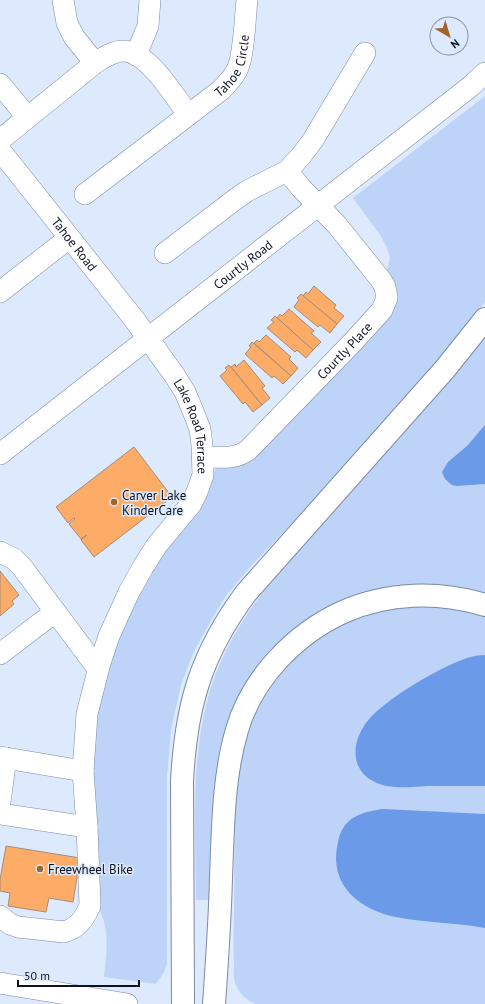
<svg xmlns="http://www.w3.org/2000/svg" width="485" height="1004" font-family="'PT Sans',sans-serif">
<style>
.green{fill:#bdd3f7}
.water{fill:#6b9ae8}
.building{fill:#fdac68;stroke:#a88b75}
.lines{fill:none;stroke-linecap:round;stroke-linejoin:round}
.minor-casing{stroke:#7a8ba7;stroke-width:22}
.highway-casing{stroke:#7a8ba7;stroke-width:24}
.minor{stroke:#fff;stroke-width:21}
.highway{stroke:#fff;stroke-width:22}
.poi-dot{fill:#a3642b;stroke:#dde9fc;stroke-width:1.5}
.labels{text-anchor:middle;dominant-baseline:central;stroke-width:3;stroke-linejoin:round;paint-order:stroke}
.street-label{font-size:13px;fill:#0d131e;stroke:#dde9fc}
.poi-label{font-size:13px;fill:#0d131e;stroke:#dde9fc;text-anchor:start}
</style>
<rect width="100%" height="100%" fill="#dde9fc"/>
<g class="green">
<path d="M485,96V302L447,352L311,504L250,567L228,593L217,610L194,651L181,685L171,730L167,776V963L164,972L156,984L104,977C106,954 111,929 98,908L93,769L97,715L110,660L128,615L159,559L203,502L211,487L214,472L216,468L383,320L386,274L390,258L387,248L381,236L353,198Z"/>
<path d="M485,334V595L470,590L448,586L413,585L257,672L210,900H196C196,833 190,763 208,698C229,619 291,558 343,498C390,444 438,389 485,334Z"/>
<path d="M423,606L452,608L485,616V1004H256C246,1000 239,993 235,983C233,976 234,969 234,962C233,945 234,927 234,910C236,842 228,765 261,702C283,659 326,627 372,613C388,608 406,607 423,606Z"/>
</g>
<g class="water">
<path d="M485,425V484L457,486L452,485L445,479L442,472L448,462L467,446Z"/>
<path d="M485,655V786C466,786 446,786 427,786C411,787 388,790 373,781C364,777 357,767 356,758C354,747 358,735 364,726C379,702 440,667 467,658C473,656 479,655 485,655Z"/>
<path d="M383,809L485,814V928C454,922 422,923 391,916C353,906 327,880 339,838C345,816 363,812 383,809Z"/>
</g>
<g class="building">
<path d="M314,286L336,305L334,308L344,316L337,324L303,296L306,292L308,294Z"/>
<path d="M301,294L337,324L330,333L320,325L318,327L294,307L299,300L297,298Z"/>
<path d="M289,309L314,331L311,333L321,342L313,350L277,318L280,314L282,316Z"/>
<path d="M275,316L313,350L306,358L297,350L295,352L267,328L274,322L271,320Z"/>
<path d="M266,335L291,357L289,359L298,368L291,376L254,343L257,340L259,342Z"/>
<path d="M252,342L291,376L283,384L274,376L272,378L245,354L251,347L249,346Z"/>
<path d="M244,360L265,386L262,388L270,398L262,405L231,367L235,364L236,367Z"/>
<path d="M229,365L262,405L253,412L245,402L243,404L220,376L227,370L225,368Z"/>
<path d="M134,447L172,497L94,557L81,540L87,535L81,539L69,524L75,519L74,518L68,523L56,507Z"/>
<path d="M0,571L19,595L12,601L14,604L0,616Z"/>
<path d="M6,846L80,858L73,902L49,898L46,912L8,906L10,893L0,891V880Z"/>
</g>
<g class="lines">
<defs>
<g id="minor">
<path d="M63,0L67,23L74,37L95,63"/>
<path d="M136,55L148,26L150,0"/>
<path d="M0,84L27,117"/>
<path d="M0,140L95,63C103,58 113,51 123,51C148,51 174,96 188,114"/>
<path id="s1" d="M0,150L134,319L175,376L185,392L193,411L200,429L202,445L203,475L197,492L191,504L157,545L143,567L129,592L109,636L100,663L87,714L83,771L0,757"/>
<path id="s2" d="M85,194L221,90C227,84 233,78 237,70C244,57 245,17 247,0"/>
<path d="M165,253L233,201L247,191L287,171L301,156L313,140L365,53"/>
<path d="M0,292L69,238"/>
<path id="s3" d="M0,454L471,86L485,73"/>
<path id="s4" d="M204,457C219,457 235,460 248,450L351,344L382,310L387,298L385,287L381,280L337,225L302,189L287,171"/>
<path d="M0,552L14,559L22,567L98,669"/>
<path d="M0,654L55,612"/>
<path d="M0,802L6,758"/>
<path d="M0,814L87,827"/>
<path d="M0,916L10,924L18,927L64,932C78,928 84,919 90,906L87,827L83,771"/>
<path d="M0,983L127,1004"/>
</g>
<g id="highway">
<path d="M183,1004L182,781C186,705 201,654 246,593L445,369L485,319"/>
<path d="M214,1004C217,962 220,919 221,877C223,829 223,777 237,730C252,678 295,634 343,612C388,592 438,591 485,605"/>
</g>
</defs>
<use href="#minor" class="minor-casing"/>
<use href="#highway" class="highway-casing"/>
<use href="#minor" class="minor"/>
<use href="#highway" class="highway"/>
</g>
<g class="poi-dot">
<circle cx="114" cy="502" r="4"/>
<circle cx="40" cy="869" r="4"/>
</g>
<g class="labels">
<g class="street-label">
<text stroke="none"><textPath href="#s2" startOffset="199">Tahoe Circle</textPath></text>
<text stroke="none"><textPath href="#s1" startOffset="120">Tahoe Road</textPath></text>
<text stroke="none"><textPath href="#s3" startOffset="308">Courtly Road</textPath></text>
<text stroke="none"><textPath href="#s4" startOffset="184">Courtly Place</textPath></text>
<text stroke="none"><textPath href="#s1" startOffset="340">Lake Road Terrace</textPath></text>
</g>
<g class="poi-label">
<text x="122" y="495">Carver Lake<tspan x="122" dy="15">KinderCare</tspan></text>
<text x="48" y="869">Freewheel Bike</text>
</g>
</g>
<g transform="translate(449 36) rotate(142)"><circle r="19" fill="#dde9fc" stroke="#8a93a3"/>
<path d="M0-3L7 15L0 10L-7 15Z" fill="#a3642b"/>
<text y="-6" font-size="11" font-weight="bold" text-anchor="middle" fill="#0d131e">N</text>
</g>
<path d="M18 980v6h121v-6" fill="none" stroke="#0d131e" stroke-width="2"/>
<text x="24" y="980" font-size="12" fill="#0d131e" stroke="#dde9fc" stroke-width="3" paint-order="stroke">50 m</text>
</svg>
